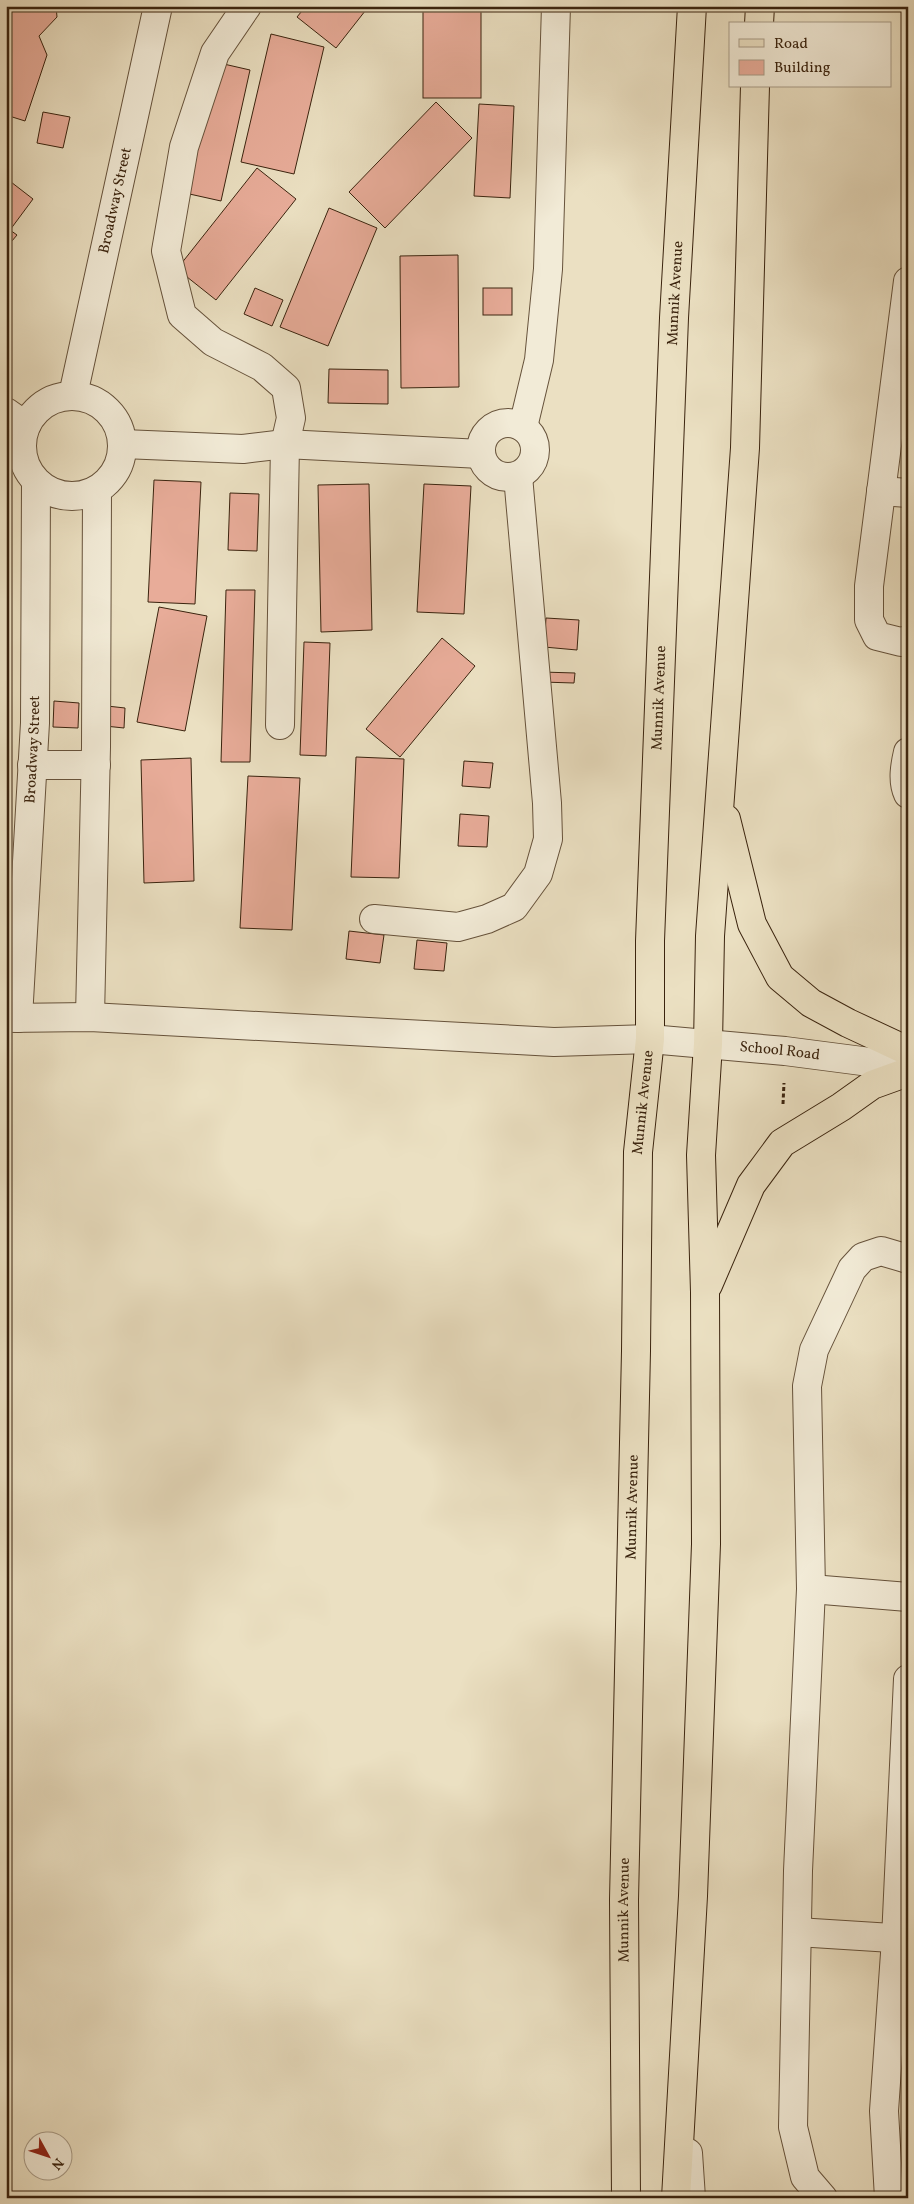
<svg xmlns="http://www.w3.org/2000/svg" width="914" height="2204" font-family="Vollkorn,serif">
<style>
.building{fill:#e8ac99;stroke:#3a230e}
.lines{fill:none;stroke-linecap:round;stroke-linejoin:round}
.minor-casing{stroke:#66523b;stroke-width:30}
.major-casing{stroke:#3a230e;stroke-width:30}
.path{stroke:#3a230e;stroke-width:3;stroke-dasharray:4 2.5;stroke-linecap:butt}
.minor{stroke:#f2ebd7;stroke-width:28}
.major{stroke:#ebe0c2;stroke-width:28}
.labels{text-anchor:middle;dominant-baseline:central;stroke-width:4;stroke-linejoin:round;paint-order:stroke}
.street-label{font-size:15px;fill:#3a230e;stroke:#f2ebd7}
</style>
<rect width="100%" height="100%" fill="#ebe0c2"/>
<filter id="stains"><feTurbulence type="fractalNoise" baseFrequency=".004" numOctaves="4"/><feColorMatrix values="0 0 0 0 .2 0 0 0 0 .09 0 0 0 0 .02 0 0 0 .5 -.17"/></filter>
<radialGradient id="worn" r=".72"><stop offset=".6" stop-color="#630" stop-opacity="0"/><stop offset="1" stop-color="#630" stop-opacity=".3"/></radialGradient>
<g class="building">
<path d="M6,6H56L57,17L39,36L47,55L25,121L6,115Z"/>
<path d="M306,6H369L336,48L297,17Z"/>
<rect x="423" y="6" width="58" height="92"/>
<path d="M271,34L324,47L294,174L241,162Z"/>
<path d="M215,62L250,70L221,201L185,193Z"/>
<path d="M436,102L472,138L385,228L349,192Z"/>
<path d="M479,104L514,106L510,198L474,196Z"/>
<path d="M43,112L70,117L63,148L37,143Z"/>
<path d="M257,168L296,199L216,300L177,269Z"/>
<path d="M11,182L33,199L10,230L17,235L6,248V189Z"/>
<path d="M329,208L377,228L328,346L280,327Z"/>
<path d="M458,255L459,387L401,388L400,256Z"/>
<path d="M255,288L283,300L272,326L244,314Z"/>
<rect x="483" y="288" width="29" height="27"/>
<path d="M329,369L388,370V404L328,403Z"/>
<path d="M154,480L201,482L195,604L148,602Z"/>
<path d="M369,484L372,630L321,632L318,485Z"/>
<path d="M424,484L471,486L464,614L417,612Z"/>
<path d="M230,493L259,494L257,551L228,550Z"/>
<path d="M226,590H255L250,762H221Z"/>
<path d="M159,607L207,616L185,731L137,722Z"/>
<path d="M546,618L579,620L577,650L544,647Z"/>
<path d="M442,638L475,666L400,757L366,729Z"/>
<path d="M304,642L330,643L326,756L300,755Z"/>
<path d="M542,672L575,673L574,683L542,682Z"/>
<path d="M54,701L79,703L78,728L53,727Z"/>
<path d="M107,706L125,708L124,728L105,726Z"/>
<path d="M356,757L404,759L399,878L351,877Z"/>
<path d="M191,758L194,881L144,883L141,760Z"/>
<path d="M464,761L493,763L490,788L462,786Z"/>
<path d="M248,776L300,778L292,930L240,928Z"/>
<path d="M460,814L489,816L487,847L458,846Z"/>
<path d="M349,931L384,935L380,963L346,959Z"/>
<path d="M417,940L447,943L444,971L414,969Z"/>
</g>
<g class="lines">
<defs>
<g id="minor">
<path d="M247,6L215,53L184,147L166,251L182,315L213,342L262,367L286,388L291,418L285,444L280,725"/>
<path d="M908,281L869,586V620L877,636L901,642L908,640"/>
<path id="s1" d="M73,395L158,6"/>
<circle cx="72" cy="446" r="50"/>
<path d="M6,412L26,426"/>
<circle cx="508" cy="450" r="27"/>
<path d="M523,427L539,360L548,269L556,6"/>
<path d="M123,444L243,449L285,444L481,454"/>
<path d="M881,491L908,493"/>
<path d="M908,752C905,765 902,781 908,794"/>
<path d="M32,765H96"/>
<path d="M374,919L458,927L487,919L514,907L538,874L548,839L547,803L518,476"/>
<path d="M90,1017L96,747L97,490"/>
<path id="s2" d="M6,1018L90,1017L554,1042L650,1039L785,1051L908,1067"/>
<path id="s3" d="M18,1018L35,723L36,482"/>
<path d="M811,1589L908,1597"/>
<path d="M797,1932L908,1939"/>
<path d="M688,2153L691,2198"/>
<path d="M823,2198L805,2177L793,2127L798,1871L811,1589L807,1386L814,1350L852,1269L863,1257L881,1251L908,1259"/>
<path d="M889,2198L884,2111L896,1939L908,1679"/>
</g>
<g id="major">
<path d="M759,24L760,6"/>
<path d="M726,819L752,924L780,977L811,1003L848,1023L908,1051"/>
<path d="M708,1285L751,1185L782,1143L841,1107L872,1085L908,1072"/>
<path id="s4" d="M626,2198L624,1900L636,1351L638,1152L650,1039V941L674,318L692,6"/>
<path d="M676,2198L693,1896L706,1544L705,1292L701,1155L708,1044L710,936L745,448L755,86"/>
</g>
</defs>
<use href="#minor" class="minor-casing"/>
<use href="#major" class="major-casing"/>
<path class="path" d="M783,1104L784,1083"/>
<use href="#minor" class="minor"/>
<use href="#major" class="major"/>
</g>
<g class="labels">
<g class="street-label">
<text stroke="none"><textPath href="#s1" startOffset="199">Broadway Street</textPath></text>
<text stroke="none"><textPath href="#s4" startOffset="1906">Munnik Avenue</textPath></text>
<text stroke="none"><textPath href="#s4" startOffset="1501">Munnik Avenue</textPath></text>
<text stroke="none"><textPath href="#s3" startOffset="269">Broadway Street</textPath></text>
<text stroke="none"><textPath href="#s2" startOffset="775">School Road</textPath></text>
<text stroke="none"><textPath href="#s4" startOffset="1096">Munnik Avenue</textPath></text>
<text stroke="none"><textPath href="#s4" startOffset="691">Munnik Avenue</textPath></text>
<text stroke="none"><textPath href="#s4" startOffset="288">Munnik Avenue</textPath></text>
</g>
</g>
<rect width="914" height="2204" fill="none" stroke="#ebe0c2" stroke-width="25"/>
<rect x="8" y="8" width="899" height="2189" fill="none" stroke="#3a230e" stroke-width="2.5"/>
<rect x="12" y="12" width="889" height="2179" fill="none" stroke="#3a230e"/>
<rect x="729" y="22" width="162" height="65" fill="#f2ebd7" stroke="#a89b87"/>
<rect x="739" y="39" width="25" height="8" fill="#ebe0c2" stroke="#a89b87"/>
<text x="774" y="48" font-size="15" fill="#3a230e">Road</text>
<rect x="739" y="60" width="25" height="15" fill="#e8ac99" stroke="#a89b87"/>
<text x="774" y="72" font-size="15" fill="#3a230e">Building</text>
<g transform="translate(48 2156) rotate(130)"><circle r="24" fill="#f2ebd7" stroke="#a89b87"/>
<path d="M0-4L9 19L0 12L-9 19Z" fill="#8f2418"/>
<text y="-8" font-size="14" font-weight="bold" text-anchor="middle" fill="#3a230e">N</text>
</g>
<rect width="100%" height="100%" filter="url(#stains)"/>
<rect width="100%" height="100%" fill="url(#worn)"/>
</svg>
